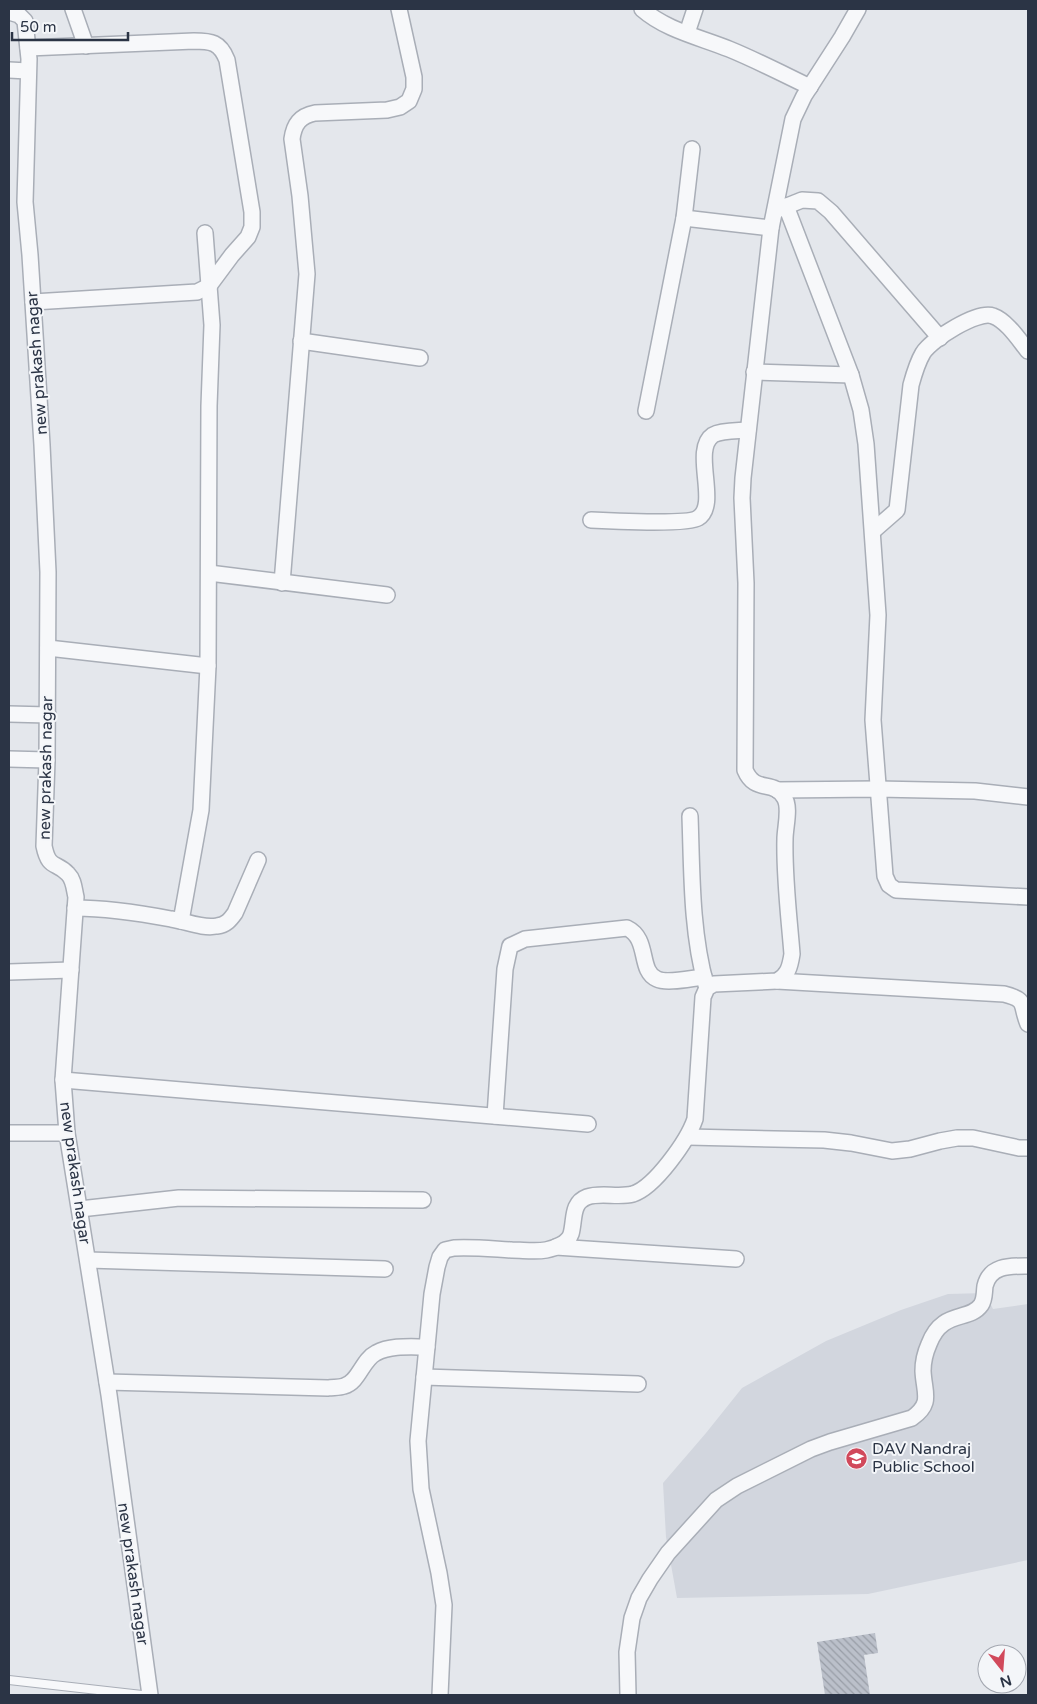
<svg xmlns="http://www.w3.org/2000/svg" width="1037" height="1704" font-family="'Varela Round',sans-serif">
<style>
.built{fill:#d2d6de}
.building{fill:url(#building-back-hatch)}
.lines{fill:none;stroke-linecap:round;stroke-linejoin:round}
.service-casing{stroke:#a9aeb7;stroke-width:10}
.minor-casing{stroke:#a9aeb7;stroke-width:18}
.service{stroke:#f7f8fa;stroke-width:8}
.minor{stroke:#f7f8fa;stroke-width:15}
.labels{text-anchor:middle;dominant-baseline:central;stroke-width:4;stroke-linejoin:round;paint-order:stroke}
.street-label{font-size:16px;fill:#2b3445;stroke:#f4f6f9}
.poi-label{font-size:16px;fill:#2b3445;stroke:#f4f6f9;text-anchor:start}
</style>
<defs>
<pattern id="building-back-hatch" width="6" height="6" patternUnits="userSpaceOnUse" patternTransform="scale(1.25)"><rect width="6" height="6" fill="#bbc0ca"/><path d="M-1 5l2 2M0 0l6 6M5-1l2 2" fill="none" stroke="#989da6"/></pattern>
</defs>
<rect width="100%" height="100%" fill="#e4e7ec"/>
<path class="built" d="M985,1293L993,1309L1028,1304V1560L868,1594L677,1598L666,1537L663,1483L706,1433L742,1388L826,1341L901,1310L948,1294Z"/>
<path class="building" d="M875,1633L878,1653L864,1655L870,1695H825L817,1642Z"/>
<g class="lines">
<defs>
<path id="service" d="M9,1680L142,1695"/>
<g id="minor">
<path d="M73,9L86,46"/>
<path d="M642,9C666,30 699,37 729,49C756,60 783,74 810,87"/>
<path d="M9,12L19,15L25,21L29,59L25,202L30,255L42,445L48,572L47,760L44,846C49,870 56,861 68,874C74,880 74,889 76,897L63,1080L67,1133L109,1395L150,1695"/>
<path d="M687,33L695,9"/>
<path d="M28,48L194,41C211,41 220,42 227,60L252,212V227L248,237L232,255L209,286L197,292L33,302"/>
<path d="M9,70L28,71"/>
<path d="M786,206L851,375L861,410L866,444L878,615L873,720L885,876L889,885L896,890L1028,897"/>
<path d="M777,210L802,200L818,201L831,212L940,338"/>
<path d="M684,218L771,228"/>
<path d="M301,341L420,358"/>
<path d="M754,372L851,375"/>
<path d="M646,411L684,218L692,149"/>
<path d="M591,520C608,521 688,525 698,518C720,505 691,450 713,435C722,430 738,431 748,430"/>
<path d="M873,531L897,510L911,385C914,374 917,363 923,353C932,339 978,310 993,316C1007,321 1019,340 1028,351"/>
<path d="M209,573L387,595"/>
<path d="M282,583L307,274L300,196L292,139C294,124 300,116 315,113L387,110L400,107L409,101L414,89V77L399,9"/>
<path d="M48,648L208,666"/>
<path d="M9,714L48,715"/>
<path d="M9,759L47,760"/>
<path d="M777,790L878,789L975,791L1028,797"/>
<path d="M690,816C692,872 691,931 706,985"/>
<path d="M75,908C108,908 139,913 171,919C186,921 202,929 217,926C226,925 230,920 235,913L258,860"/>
<path d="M181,921L201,810L208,666L209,406L212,325L205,233"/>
<path d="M9,972L71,970"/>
<path d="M777,981L1004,994C1028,1000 1020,1005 1028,1024"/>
<path d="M63,1080L588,1124"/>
<path d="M495,1116L505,969L510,946L525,939L627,928C650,939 638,971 657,979C667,984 692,978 704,977"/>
<path d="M9,1133H67"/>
<path d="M688,1137L824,1140L851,1143L892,1151L910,1149L940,1141L957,1138H973L1019,1148H1028"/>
<path d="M80,1209L179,1198L423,1200"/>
<path d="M556,1247L736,1259"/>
<path d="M88,1260L385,1269"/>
<path d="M424,1377L638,1384"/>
<path d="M107,1382L328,1388C333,1387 339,1388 344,1386C359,1382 362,1360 376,1353C391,1345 411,1347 427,1347"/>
<path d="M440,1695L444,1605L439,1573L421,1489L418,1441L432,1294L437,1267L440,1257L445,1250L454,1248C474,1247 493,1249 512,1250C523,1250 535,1252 546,1250C556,1248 568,1243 571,1234C575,1220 571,1203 587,1197C601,1192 618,1198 633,1194C655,1187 688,1140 695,1119L703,997L707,988L714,984L777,981C788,975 790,967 792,954C789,916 784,877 785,839C785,827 791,807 784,797C773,779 755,794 745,770L746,583L742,498L743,478L771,228L793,119L804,96L842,37L858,9"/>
<path d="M628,1695L627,1652L632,1618L639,1598L650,1579L668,1553L716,1500L737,1486L811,1449L830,1442L912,1418C933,1403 924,1393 923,1371C923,1361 925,1353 929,1344C942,1309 969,1322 981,1305C985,1299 984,1293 985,1286C990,1265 1010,1266 1028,1266"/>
</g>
</defs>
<use href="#service" class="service-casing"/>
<use href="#minor" class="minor-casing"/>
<use href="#service" class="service"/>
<use href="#minor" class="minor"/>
</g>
<defs>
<symbol id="school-disc" viewBox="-11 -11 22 22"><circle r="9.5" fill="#d1495b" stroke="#f4f6f9"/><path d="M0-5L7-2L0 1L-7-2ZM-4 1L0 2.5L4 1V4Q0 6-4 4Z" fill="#fff"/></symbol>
</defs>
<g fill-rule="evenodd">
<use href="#school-disc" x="844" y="1446" width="25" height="25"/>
</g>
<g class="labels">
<g class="street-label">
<text transform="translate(37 363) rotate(-94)">new prakash nagar</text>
<text transform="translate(46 768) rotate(-89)">new prakash nagar</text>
<text transform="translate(75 1173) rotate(82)">new prakash nagar</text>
<text transform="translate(133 1574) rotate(82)">new prakash nagar</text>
</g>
<g class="poi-label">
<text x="872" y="1449">DAV Nandraj<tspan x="872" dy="18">Public School</tspan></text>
</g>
</g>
<rect width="1037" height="1704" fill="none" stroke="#2b3445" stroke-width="20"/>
<g transform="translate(1002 1669) rotate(163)"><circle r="24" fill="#f4f6f9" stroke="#a4a8b1"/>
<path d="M0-4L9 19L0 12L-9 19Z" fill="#d1495b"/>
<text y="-8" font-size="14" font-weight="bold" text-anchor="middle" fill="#2b3445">N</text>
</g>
<path d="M12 32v8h116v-8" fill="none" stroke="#2b3445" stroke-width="2.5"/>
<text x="20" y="32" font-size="15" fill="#2b3445" stroke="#f4f6f9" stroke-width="4" paint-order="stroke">50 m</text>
</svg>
